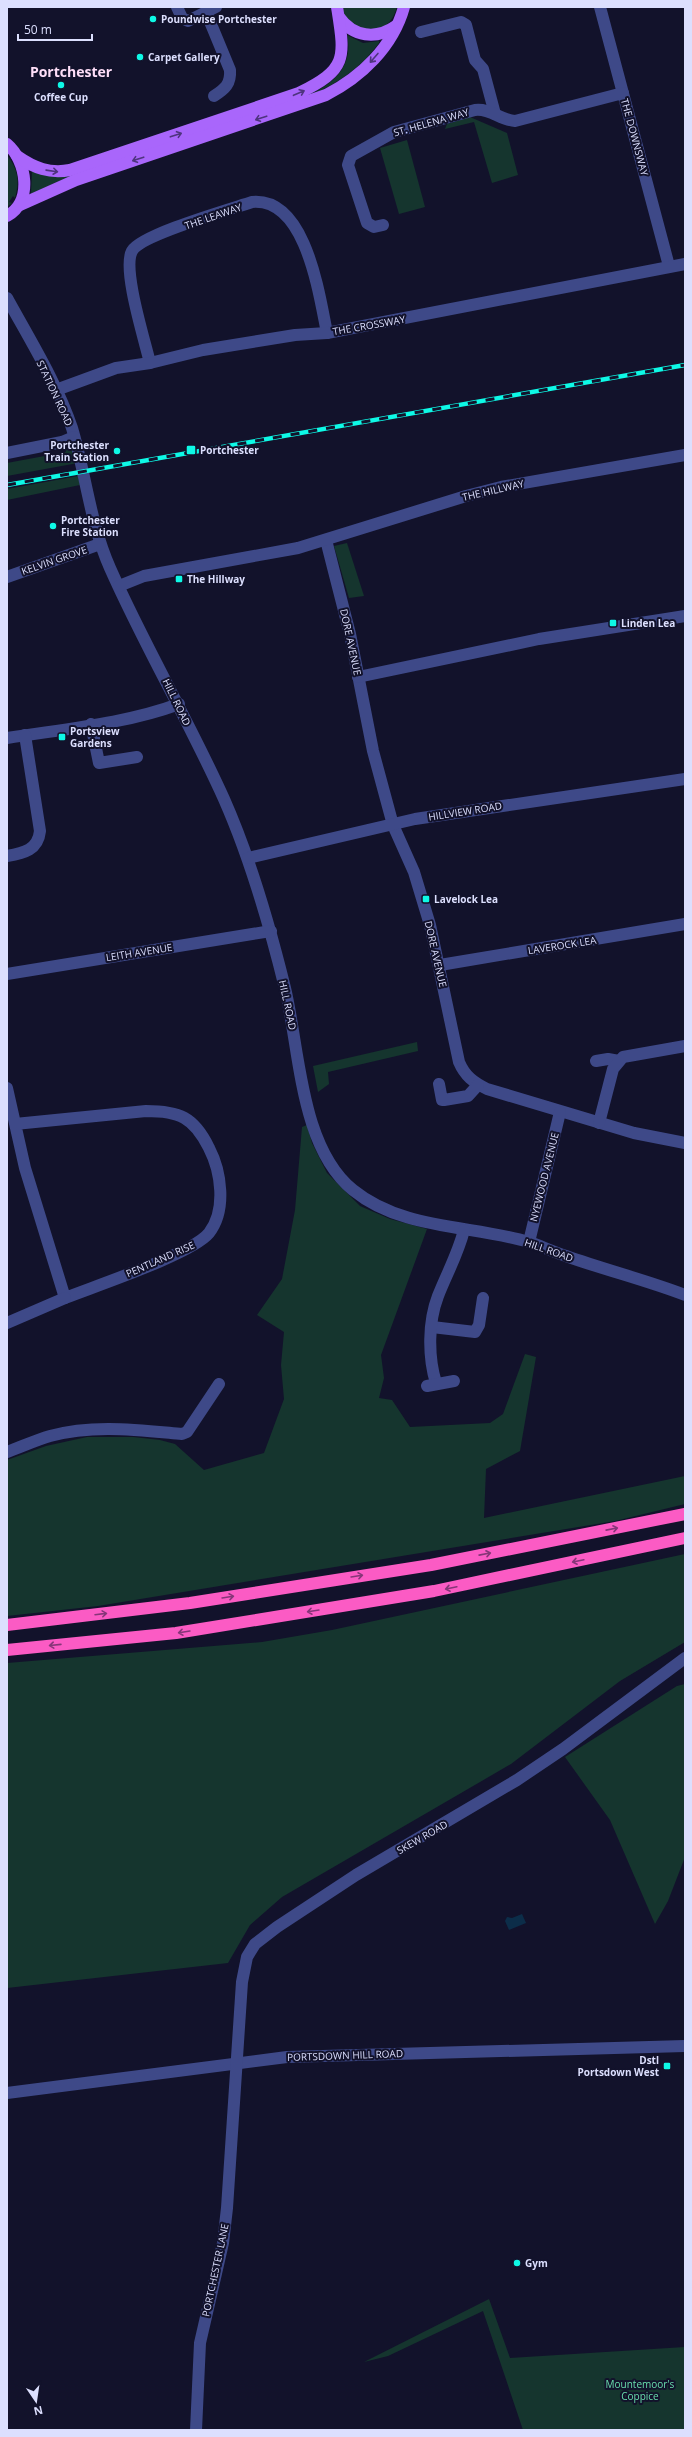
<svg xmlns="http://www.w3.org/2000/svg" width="692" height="2437" font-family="'Open Sans',sans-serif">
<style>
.green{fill:#15352e}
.water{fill:#0c2d49}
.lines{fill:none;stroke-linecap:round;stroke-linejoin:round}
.minor{stroke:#3e4988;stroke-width:12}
.major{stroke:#a966fb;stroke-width:12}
.highway{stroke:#fb5bc4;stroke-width:12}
.rail-casing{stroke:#0ef9e6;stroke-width:4.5}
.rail{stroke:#12122b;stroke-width:3;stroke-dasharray:9;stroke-linecap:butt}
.oneway{stroke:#4e347e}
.oneway2{stroke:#863678}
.poi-dot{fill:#0ef9e6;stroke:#12122b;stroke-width:1.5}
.labels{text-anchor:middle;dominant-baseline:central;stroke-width:4;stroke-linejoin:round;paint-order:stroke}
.poi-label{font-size:10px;font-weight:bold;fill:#dcdffe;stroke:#12122b;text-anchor:start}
.street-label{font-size:10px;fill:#dcdffe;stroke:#12122b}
.park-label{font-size:10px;fill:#68deac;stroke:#12122b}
.district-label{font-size:14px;font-weight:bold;fill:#fedef8;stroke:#12122b}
</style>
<rect width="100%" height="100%" fill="#12122b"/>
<g class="green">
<path d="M341,7H397C390,30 379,29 358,29L343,14Z"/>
<path d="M347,35L363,43L379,41V43C362,67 339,82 312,95L59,181L31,194L32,171L64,176L315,92C338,80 353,63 347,35Z"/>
<path d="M470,117L507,133L518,175L492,183L474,122L445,129L447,124Z"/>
<path d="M407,140L425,207L399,214L380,148Z"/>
<path d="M7,155C18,169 20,181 15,198L13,196L9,202L12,203L7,207Z"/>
<path d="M64,446H70L78,463L7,476V463L66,452Z"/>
<path d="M78,476L80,485L7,500V489Z"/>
<path d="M347,543L364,596L349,598L334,546Z"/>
<path d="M417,1042L418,1051L328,1072L329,1084L318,1092L313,1066Z"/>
<path d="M307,1125L312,1143L327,1173L360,1206L390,1219L427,1229L381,1355L384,1378L379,1398L392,1400L410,1427L490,1423L503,1414L525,1354L536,1357L520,1451L486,1469L484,1518L685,1476V1504L615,1521L98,1606L7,1616V1460L46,1446L87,1437H133L160,1440L175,1444L204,1470L264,1453L284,1399L281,1365L284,1332L257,1315L282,1279L295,1210L302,1127Z"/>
<path d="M685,1554V1642L620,1681L511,1764L282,1897L250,1925L228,1963L7,1988V1663L262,1642L332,1630Z"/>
<path d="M685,1684V1857L668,1901L655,1924L610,1820L565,1757L677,1686Z"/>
<path d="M489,2299L510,2358L685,2347V2430H523L483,2311L388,2356L364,2362Z"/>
</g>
<path class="water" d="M522,1914L526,1923L509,1930L505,1921L507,1917L512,1918Z"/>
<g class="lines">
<g class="minor">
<path d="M177,7L182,18L188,21L216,7"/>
<path d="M600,7L669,266"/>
<path d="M206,12L230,70C231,84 225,89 214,96"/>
<path d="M421,32L461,22L466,25L475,60L483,69L495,114"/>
<path d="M383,225L374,227L367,223L348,165L351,156L394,132L475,110C490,108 500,120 515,121L623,93"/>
<path d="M7,298C30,340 57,383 72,428C86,475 90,523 110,568C145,647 189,721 224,799C251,860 269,923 285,988C300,1051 300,1147 353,1190C402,1230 471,1225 529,1242C541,1246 553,1252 566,1256C605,1270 646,1280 685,1295"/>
<path d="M150,363C145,341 122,269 132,251C140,235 231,209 252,202C306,197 319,294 327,333"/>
<path d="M56,390L116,368L150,363L203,350L295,335L327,333L685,264"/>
<path d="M7,453L62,442L74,437"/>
<path d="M326,540L350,634L373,751L393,825L414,872L430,925L459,1062C465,1076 473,1082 487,1089L634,1133L685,1143"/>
<path d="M7,577L100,544"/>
<path d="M119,586L144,576L298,548L466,496L501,487L685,455"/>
<path d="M358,677L539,639L685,616"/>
<path d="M91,724L99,763L137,757"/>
<path d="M7,738C64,729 125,724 179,704"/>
<path d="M7,856C24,853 38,850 40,831L25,735"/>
<path d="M248,858L415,819L685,779"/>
<path d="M440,965L685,924"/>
<path d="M7,974L271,931"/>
<path d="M596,1061L608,1059L619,1061"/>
<path d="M439,1084L442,1100H444L468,1096L478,1085"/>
<path d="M7,1088L25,1168L65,1298C95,1286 192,1254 209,1233C227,1210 221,1171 209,1148C194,1117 179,1111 146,1111L15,1124"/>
<path d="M599,1123L613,1069L623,1057L685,1046"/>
<path d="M529,1242L560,1112"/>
<path d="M7,1323L65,1298"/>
<path d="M432,1327L475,1332L479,1325L483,1298"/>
<path d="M436,1383C428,1357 428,1322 438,1296C447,1273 458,1254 464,1230"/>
<path d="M427,1386L454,1381"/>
<path d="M7,1452C21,1447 36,1440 50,1436C93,1424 138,1430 182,1434L187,1432L219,1384"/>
<path d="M7,2093L287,2057L685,2046"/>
<path d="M196,2430L200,2343L223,2243L227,2208L242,1982L247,1957L255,1944L277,1927L356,1875L517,1780L563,1749L685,1658"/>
</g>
<g class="major">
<path d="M339,17C353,37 376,40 396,26"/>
<path d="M7,144C27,161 33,202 7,216"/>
<path d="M17,156C34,168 50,174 70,170L299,93C348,69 345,58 337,7"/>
<path d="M20,205L76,180L326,95C361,77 393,47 404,7"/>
</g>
<g class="highway">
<path d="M7,1625L190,1603L431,1565L685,1514"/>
<path d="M7,1650L176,1633L434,1591L685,1538"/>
</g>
<defs>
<path id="rail" d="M7,485L685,365"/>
</defs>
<use href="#rail" class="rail-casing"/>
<use href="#rail" class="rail"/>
</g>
<defs><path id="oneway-shaft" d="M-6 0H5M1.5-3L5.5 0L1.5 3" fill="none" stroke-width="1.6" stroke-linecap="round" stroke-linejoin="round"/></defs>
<g class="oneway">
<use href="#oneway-shaft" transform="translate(374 58) rotate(131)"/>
<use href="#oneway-shaft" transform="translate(299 93) rotate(-23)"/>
<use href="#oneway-shaft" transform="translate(261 118) rotate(162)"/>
<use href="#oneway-shaft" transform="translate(176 135) rotate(-18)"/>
<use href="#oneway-shaft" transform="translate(138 159) rotate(162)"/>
<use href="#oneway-shaft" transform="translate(52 171) rotate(8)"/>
</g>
<g class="oneway2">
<use href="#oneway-shaft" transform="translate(612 1529) rotate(-11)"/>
<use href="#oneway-shaft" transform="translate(485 1554) rotate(-11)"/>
<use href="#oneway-shaft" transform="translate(578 1561) rotate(168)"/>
<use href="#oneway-shaft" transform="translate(357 1576) rotate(-9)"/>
<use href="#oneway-shaft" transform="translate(451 1588) rotate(168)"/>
<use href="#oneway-shaft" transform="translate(228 1597) rotate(-9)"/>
<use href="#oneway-shaft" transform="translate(313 1611) rotate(171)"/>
<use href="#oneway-shaft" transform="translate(101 1614) rotate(-7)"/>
<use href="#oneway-shaft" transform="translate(184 1632) rotate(171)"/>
<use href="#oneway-shaft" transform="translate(55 1645) rotate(174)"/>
</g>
<g class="poi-dot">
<circle cx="153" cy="19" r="4"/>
<circle cx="140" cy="57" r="4"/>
<circle cx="61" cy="85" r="4"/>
<rect x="186" y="445" width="10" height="10" rx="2"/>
<circle cx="117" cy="451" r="4"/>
<circle cx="53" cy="526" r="4"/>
<rect x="175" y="575" width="8" height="8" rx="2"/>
<rect x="609" y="619" width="8" height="8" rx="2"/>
<rect x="58" y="733" width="8" height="8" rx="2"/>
<rect x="422" y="895" width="8" height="8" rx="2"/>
<rect x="663" y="2062" width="8" height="8" rx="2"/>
<circle cx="517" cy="2263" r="4"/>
</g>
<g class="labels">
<g class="poi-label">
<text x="161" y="19">Poundwise Portchester</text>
<text x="148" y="57">Carpet Gallery</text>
<text x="61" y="97" text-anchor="middle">Coffee Cup</text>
<text x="109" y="445" text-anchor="end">Portchester<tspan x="109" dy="12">Train Station</tspan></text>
<text x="200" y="450">Portchester</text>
<text x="61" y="520">Portchester<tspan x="61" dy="12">Fire Station</tspan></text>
<text x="187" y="579">The Hillway</text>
<text x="621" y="623">Linden Lea</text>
<text x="70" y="731">Portsview<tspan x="70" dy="12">Gardens</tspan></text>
<text x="434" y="899">Lavelock Lea</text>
<text x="659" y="2060" text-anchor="end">Dstl<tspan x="659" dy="12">Portsdown West</tspan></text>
<text x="525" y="2263">Gym</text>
</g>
<g class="street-label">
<text transform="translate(431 122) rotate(-16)">ST. HELENA WAY</text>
<text transform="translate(635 137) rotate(75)">THE DOWNSWAY</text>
<text transform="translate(213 216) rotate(-19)">THE LEAWAY</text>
<text transform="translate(369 325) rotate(-10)">THE CROSSWAY</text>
<text transform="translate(55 393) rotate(65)">STATION ROAD</text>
<text transform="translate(493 490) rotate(-13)">THE HILLWAY</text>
<text transform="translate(54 560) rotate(-19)">KELVIN GROVE</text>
<text transform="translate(351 642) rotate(78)">DORE AVENUE</text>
<text transform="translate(177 702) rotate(64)">HILL ROAD</text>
<text transform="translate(465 811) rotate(-9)">HILLVIEW ROAD</text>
<text transform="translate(562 945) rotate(-9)">LAVEROCK LEA</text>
<text transform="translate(139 952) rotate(-9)">LEITH AVENUE</text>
<text transform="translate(436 954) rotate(77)">DORE AVENUE</text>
<text transform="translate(288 1005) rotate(78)">HILL ROAD</text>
<text transform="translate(544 1177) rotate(-76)">NYEWOOD AVENUE</text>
<text transform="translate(549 1250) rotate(19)">HILL ROAD</text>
<text transform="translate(160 1259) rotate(-24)">PENTLAND RISE</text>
<text transform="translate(422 1837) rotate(-30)">SKEW ROAD</text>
<text transform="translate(345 2055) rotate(-2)">PORTSDOWN HILL ROAD</text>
<text transform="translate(215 2270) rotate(-78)">PORTCHESTER LANE</text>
</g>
<g class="park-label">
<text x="640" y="2384">Mountemoor's<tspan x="640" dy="12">Coppice</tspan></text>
</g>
<g class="district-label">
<text x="71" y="71">Portchester</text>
</g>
</g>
<rect width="692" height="2437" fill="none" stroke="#dcdffe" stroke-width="16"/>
<g transform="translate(36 2401) rotate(167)" stroke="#12122b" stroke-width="3" paint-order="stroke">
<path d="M0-3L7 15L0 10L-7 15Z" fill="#dcdffe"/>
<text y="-6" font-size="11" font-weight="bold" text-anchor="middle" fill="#dcdffe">N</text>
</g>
<path d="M18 34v6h74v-6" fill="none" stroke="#dcdffe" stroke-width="2"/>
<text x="24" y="34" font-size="12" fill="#dcdffe" stroke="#12122b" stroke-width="3" paint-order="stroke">50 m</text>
</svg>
